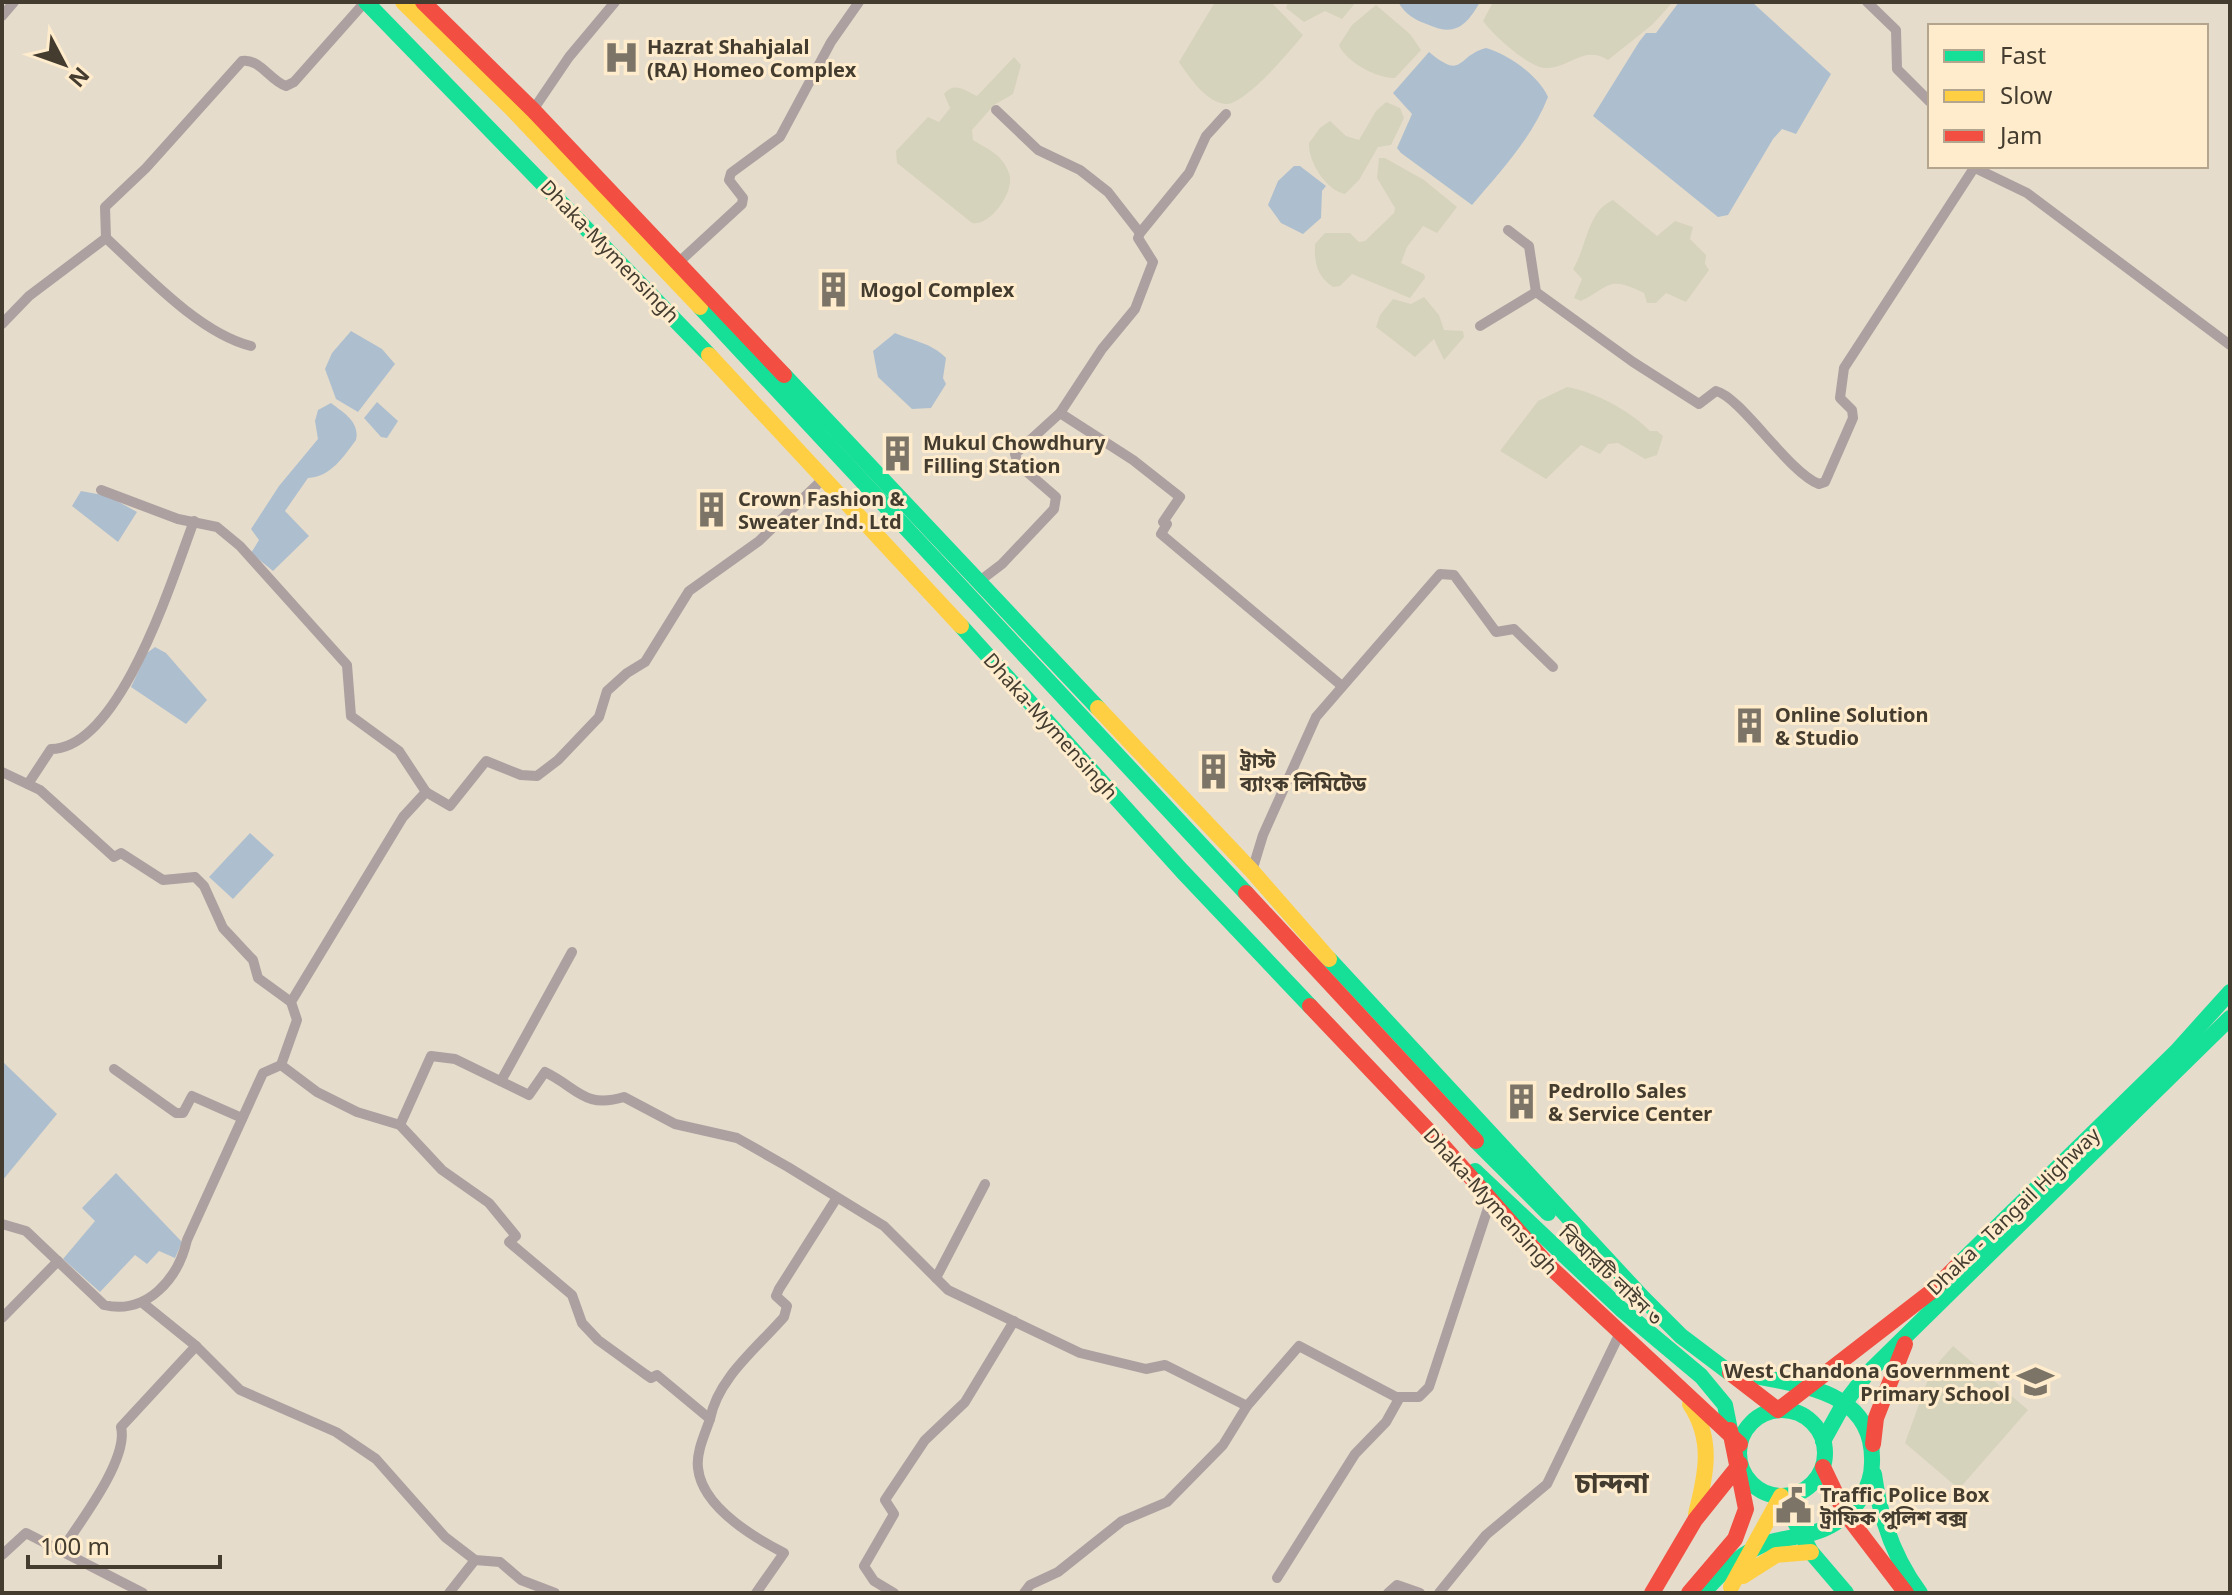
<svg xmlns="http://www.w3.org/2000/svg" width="2232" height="1595" font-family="'Noto Sans','Noto Sans Bengali',sans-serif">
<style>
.green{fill:#d5d3bb}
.water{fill:#adbfcf}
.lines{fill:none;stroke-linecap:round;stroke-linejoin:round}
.street{stroke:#ada0a0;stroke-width:10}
.fast{stroke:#16e098;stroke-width:16}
.slow{stroke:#ffcf43;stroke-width:16}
.jam{stroke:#f24e42;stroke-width:16}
.labels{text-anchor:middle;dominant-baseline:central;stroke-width:6;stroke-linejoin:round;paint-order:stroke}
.poi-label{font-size:20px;font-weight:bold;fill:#433c2f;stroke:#ffeccd;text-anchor:start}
.street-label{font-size:20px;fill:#433c2f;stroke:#ffeccd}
.district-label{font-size:28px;font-weight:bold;fill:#433c2f;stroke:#ffeccd}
</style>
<rect width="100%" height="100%" fill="#e6dccb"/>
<g class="green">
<path d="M1215,2H1271L1303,35C1291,50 1244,106 1225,104C1206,102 1189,77 1179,62Z"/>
<path d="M1288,2H1356L1342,19L1325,11L1304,22L1286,8Z"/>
<path d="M1493,2H1673L1652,25L1608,60C1584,45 1571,67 1548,68C1531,70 1493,35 1483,21Z"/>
<path d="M1376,5L1410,34L1421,50L1395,78C1377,79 1345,61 1339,45L1352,25Z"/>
<path d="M1014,57L1021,65L1013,94L994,105L972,130L973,140C989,150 1002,154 1009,173C1016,191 990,227 972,223L897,163L896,151L928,117L939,122L950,108L944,94C955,81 965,91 977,96Z"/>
<path d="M1386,102L1400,108L1404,118L1391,145L1378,147L1359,180L1345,194C1326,190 1308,162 1309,143L1320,128L1330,121L1346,136L1359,140L1376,111Z"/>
<path d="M1379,158H1385L1424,180L1457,207L1437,233L1423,226L1407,247L1401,263L1424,274L1425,278L1410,298L1352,274L1340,286L1333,287C1317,277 1314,262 1315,244L1325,233H1350L1359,242L1365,241L1394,213L1395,208L1377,178Z"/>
<path d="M1613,200L1657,236L1675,221L1693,227L1690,239L1706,255L1705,264L1709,270L1686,302L1666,293L1656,303H1647L1644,293C1608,275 1611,286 1581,301L1574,298L1582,279L1573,269C1587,247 1587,211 1613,200Z"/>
<path d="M1424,297L1439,315L1444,330L1463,331L1464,337L1444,360L1434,339L1415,357L1376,327L1380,315L1393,299L1411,304Z"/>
<path d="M1567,387C1595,392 1629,410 1650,431H1657L1663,436L1657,455L1645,459L1618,443L1608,444L1600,454L1581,445L1546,479L1500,451L1538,401Z"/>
<path d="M1953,1346L2028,1410L1959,1489L1905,1443L1931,1371Z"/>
</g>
<g class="water">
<path d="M1398,2H1480C1467,25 1455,37 1429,25C1415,20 1406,15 1398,2Z"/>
<path d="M1679,2H1752L1831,74L1796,134L1782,129L1773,139L1728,215L1718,217L1593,116L1639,42L1646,33H1656Z"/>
<path d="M1486,48C1508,54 1539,76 1548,97C1532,138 1500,172 1472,205L1401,153L1397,148L1412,114L1393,93L1429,52C1464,81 1456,56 1486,48Z"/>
<path d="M1294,166H1300L1326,186L1322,191L1321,218L1303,234L1281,223L1268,205L1278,181Z"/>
<path d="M351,331L382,349L395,364L358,412L336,399L325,369L332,353Z"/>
<path d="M895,333C913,341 932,343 946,358L943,378L946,384L931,408L912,409L878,377L873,351Z"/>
<path d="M377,402L398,421L387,438L381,437L364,418Z"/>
<path d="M331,403C344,413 360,422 356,440C344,456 331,477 308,478L285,511L309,536L273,571L251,553L259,540L251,529L279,486L318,439L315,421L318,410Z"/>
<path d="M81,491L108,496L137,512L118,542L72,506Z"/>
<path d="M155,647L166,653L207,700L186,724L131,687L147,653Z"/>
<path d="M250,833L274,855L233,899L209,877Z"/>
<path d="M2,1061L57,1114L2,1181Z"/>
<path d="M116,1173L182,1242L175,1258L159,1251L147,1264L135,1255L100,1292L63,1259L95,1221L82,1208Z"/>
</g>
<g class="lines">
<g class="street">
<path d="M1867,2L1896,30L1897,69L1930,102"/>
<path d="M2,16L14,2"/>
<path d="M533,110L569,57L615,2"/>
<path d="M996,110L1038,150L1080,170L1108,192L1140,233"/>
<path d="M1971,166L2027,193L2230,345"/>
<path d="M1508,230L1529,246L1536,292L1633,362L1699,404L1716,391C1741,397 1788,472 1819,484L1825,482L1853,418L1852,410L1840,398L1844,368L1974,168"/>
<path d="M106,238C145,274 199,333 251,346"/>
<path d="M678,263L742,204L743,198L729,180L731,173L780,137L831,42L859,2"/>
<path d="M2,324L29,296L106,238L105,207L146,168L242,61C260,58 270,81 286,86L294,82L365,2"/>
<path d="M1480,326L1536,292"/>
<path d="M1060,413L1133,460L1180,497L1163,522L1167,524L1161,534L1342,686"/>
<path d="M101,490L178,519L217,527L240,546L347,665L351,716L399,751L426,792"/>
<path d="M977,583L1002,564L1054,509L1056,497L1018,464L1015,454L1060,413L1102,349L1135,309L1153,262L1138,238L1140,233L1189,173L1206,136L1226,114"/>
<path d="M2,772L40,790L114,857L121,853L163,880L195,877L204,886L223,928L253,960L258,978L291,1002"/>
<path d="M28,784L51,749C121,748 173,576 194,521"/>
<path d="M1252,871L1263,835L1316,717L1440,574L1454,575L1496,632L1514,629L1553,667"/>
<path d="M281,1065L317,1092L357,1112L400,1125L442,1170L489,1203L516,1236L509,1242L572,1295L582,1323L598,1340L645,1374L651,1378L657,1375L710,1419C705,1434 696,1452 698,1468C702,1507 753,1537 784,1553L756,1593"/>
<path d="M114,1069L176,1113H183L192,1096L242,1118"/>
<path d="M501,1081L572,952"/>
<path d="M400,1125L431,1056L455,1059L529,1095L545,1072C578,1088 584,1109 624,1097L675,1124L737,1138L788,1167L884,1226L948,1290L1080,1353L1146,1369L1165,1365L1247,1406L1299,1346L1396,1397H1419L1429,1387L1490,1202"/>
<path d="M2,1224L26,1231L104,1305C147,1315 178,1279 187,1240L263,1073L281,1065L297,1020L291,1002L403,817L426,792L450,806L486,761L521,775L537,776L558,760L599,717L607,691L627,673L645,662L689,591L759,541L824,478"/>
<path d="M936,1278L985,1184"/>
<path d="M2,1318L58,1261"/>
<path d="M196,1346L240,1390L336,1432L376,1459L445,1537L475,1560L500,1562L521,1580L555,1593"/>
<path d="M710,1419C718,1378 757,1348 784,1317L787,1306L776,1296L779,1289L836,1199"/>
<path d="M61,1551C80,1522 129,1459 121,1427L196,1346L144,1304"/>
<path d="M2,1555L26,1533L143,1593"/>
<path d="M1277,1578L1355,1454L1386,1422L1400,1397"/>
<path d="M449,1593L475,1560"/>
<path d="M894,1593L874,1581L864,1566L894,1514L885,1500L925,1440L965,1402L1014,1321"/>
<path d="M1024,1593L1030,1585L1058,1572L1122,1521L1167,1502L1223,1445L1247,1406"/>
<path d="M1388,1593L1397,1585L1420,1593"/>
<path d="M1439,1593L1486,1535L1547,1484L1619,1335"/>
</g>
<g class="fast">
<path d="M366,2L709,355"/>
<path d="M700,307L1246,893"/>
<path d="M784,375L1098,708"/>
<path d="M961,626L1182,871L1310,1006"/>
<path d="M1329,959L1643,1298L1681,1336L1730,1373"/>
<path d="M1476,1141L1548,1213"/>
<path d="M1475,1171L1621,1309L1701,1376L1725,1405L1730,1430"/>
<path d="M1960,1263L2176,1052L2230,992"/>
<circle cx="1782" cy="1453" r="43"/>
<path d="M1823,1441L1843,1405L1866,1375L2230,1018"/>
<path d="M1874,1474C1880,1518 1893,1557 1920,1593"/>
<path d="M1781,1496L1811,1552L1846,1593"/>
<path d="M1703,1593C1722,1572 1743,1550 1771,1542C1793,1536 1815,1536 1835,1523C1856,1510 1872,1488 1872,1463C1875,1383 1787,1386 1734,1371"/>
</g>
<g class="slow">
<path d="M403,2L511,108L700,307"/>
<path d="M709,355L961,626"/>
<path d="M1098,708L1252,871L1329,959"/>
<path d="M1690,1404C1714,1440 1706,1475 1696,1514"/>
<path d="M1743,1576L1776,1555L1811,1552"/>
<path d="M1731,1587L1781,1496"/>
</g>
<g class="jam">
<path d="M423,2L533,110L784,375"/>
<path d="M1246,893L1476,1141"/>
<path d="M1310,1006L1445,1148L1549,1266L1740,1444"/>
<path d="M1730,1373L1778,1410L1932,1291L1960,1263"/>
<path d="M1873,1444L1876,1418L1905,1344"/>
<path d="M1823,1467L1845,1513L1906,1593"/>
<path d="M1652,1593L1695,1520L1740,1464"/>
<path d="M1689,1593L1735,1539L1746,1509L1730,1430"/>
</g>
</g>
<defs>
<symbol id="hospital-bare" viewBox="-9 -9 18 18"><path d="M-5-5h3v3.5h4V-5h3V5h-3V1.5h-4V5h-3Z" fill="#7c7466" stroke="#ffeccd" stroke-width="2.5" paint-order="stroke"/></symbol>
<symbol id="building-bare" viewBox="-9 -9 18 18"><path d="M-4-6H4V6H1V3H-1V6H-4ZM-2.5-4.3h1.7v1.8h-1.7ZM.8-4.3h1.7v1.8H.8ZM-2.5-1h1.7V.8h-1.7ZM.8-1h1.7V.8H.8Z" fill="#7c7466" stroke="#ffeccd" stroke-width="2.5" paint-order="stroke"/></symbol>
<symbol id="school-bare" viewBox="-9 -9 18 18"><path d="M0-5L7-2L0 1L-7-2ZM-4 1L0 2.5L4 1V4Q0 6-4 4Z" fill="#7c7466" stroke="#ffeccd" stroke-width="2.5" paint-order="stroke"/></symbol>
<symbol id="civic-bare" viewBox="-9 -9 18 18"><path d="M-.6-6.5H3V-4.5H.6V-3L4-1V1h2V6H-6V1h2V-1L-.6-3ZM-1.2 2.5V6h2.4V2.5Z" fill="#7c7466" stroke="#ffeccd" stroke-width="2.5" paint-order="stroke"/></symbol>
</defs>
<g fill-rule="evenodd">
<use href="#hospital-bare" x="596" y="32" width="51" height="51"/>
<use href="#building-bare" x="808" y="264" width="51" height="51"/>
<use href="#building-bare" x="872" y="428" width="51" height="51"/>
<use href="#building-bare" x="686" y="484" width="51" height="51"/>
<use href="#building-bare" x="1724" y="700" width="51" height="51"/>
<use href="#building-bare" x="1188" y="746" width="51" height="51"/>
<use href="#building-bare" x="1496" y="1076" width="51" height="51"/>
<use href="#school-bare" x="2010" y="1356" width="51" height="51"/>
<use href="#civic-bare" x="1768" y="1480" width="51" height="51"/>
</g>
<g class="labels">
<g class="poi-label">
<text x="647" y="46">Hazrat Shahjalal<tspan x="647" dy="23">(RA) Homeo Complex</tspan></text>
<text x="860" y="289">Mogol Complex</text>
<text x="923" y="442">Mukul Chowdhury<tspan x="923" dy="23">Filling Station</tspan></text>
<text x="738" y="498">Crown Fashion &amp;<tspan x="738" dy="23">Sweater Ind. Ltd</tspan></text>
<text x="1775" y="714">Online Solution<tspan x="1775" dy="23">&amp; Studio</tspan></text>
<text x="1240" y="760">ট্রাস্ট<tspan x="1240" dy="23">ব্যাংক লিমিটেড</tspan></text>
<text x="1548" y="1090">Pedrollo Sales<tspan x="1548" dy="23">&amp; Service Center</tspan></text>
<text x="2010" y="1370" text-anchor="end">West Chandona Government<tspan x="2010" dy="23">Primary School</tspan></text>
<text x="1820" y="1494">Traffic Police Box<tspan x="1820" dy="23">ট্রাফিক পুলিশ বক্স</tspan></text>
</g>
<g class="street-label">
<text transform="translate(610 251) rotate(46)">Dhaka-Mymensingh</text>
<text transform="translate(1051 726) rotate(48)">Dhaka-Mymensingh</text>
<text transform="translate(1491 1201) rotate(48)">Dhaka-Mymensingh</text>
<text transform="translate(2013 1211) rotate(-44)">Dhaka - Tangail Highway</text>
<text transform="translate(1611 1275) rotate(44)">বিআরটি লাইন ৩</text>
</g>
<g class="district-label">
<text x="1612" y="1482">চান্দনা</text>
</g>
</g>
<rect width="2232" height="1595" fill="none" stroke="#433c2f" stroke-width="8"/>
<rect x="1928" y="24" width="280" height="144" fill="#ffeccd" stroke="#b4a68e" stroke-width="2"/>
<rect x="1944" y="50" width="40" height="12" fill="#16e098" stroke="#b4a68e" stroke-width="2"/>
<text x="2000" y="64" font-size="24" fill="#433c2f">Fast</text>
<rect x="1944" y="90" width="40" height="12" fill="#ffcf43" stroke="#b4a68e" stroke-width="2"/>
<text x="2000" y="104" font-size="24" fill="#433c2f">Slow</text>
<rect x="1944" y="130" width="40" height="12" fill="#f24e42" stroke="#b4a68e" stroke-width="2"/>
<text x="2000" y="144" font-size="24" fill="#433c2f">Jam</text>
<g transform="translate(64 64) rotate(131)" stroke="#ffeccd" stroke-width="6" paint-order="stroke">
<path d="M0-6L14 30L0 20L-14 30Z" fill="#433c2f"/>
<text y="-12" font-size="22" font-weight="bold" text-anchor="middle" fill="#433c2f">N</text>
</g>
<path d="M28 1555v12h192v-12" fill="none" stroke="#433c2f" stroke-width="4"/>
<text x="40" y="1555" font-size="24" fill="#433c2f" stroke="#ffeccd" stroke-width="6" paint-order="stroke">100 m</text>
</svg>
